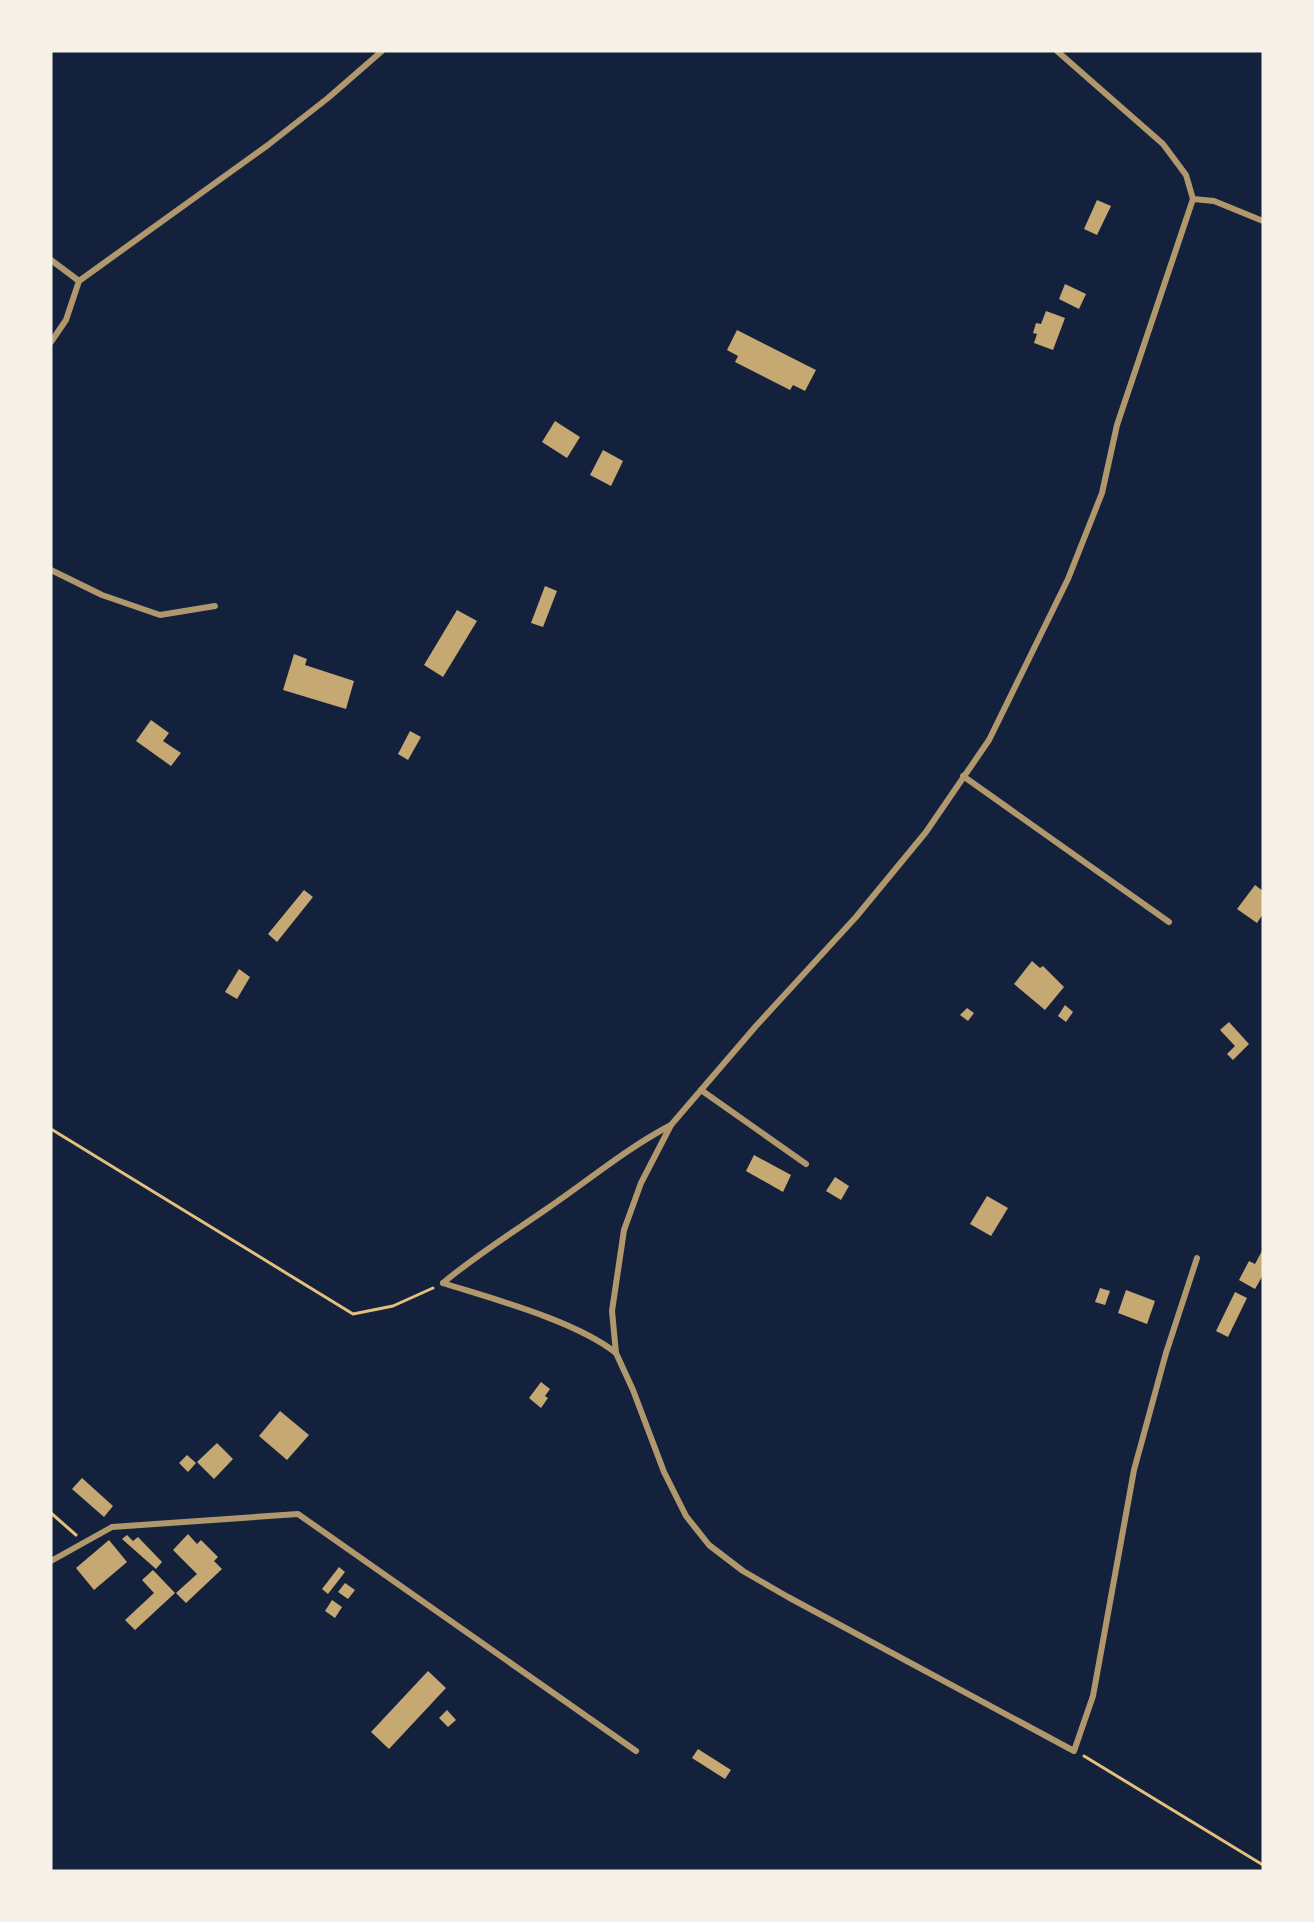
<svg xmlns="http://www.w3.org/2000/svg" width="1314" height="1922" font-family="Barlow,sans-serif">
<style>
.building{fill:#c6a872}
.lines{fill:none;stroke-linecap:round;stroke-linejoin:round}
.path{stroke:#e5c07b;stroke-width:3}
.minor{stroke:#b1986c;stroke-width:6}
</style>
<rect width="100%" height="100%" fill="#14213d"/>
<g class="building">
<path d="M1097,200L1111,206L1097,235L1084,229Z"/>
<path d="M1065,284L1086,294L1079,309L1059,299Z"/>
<path d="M1046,311L1065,318L1053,350L1034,343L1037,334L1033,333L1036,323L1041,324Z"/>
<path d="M737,330L816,370L805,391L793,385L790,390L735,362L738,356L727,350Z"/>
<path d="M555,421L580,437L567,458L542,442Z"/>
<path d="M603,450L623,461L611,486L590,475Z"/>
<path d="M545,586L557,591L543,627L531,623Z"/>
<path d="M457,610L477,621L443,677L424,665Z"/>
<path d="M294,654L307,659L305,665L354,681L346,709L283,690Z"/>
<path d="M151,720L169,733L163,741L181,753L171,766L136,741Z"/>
<path d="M410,731L421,737L408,760L398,754Z"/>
<path d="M1255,885L1263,891V914L1257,923L1237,909Z"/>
<path d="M304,890L313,897L277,942L268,934Z"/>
<path d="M1032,961L1040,968L1043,966L1064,987L1045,1010L1014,984Z"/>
<path d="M239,969L250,977L237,999L225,992Z"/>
<path d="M1065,1005L1073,1012L1066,1022L1058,1016Z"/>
<path d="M967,1008L974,1013L968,1021L960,1015Z"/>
<path d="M1229,1022L1249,1044L1233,1060L1227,1054L1235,1046L1220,1030Z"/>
<path d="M754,1155L791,1175L783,1192L746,1171Z"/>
<path d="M835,1177L849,1186L841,1200L826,1191Z"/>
<path d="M987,1196L1008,1208L991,1236L970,1224Z"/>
<path d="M1263,1249V1275L1255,1289L1239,1280L1249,1261L1255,1264Z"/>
<path d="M1100,1288L1110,1291L1105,1305L1095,1302Z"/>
<path d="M1126,1290L1155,1301L1147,1324L1118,1313Z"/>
<path d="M1235,1292L1247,1298L1228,1337L1216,1331Z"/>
<path d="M541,1382L550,1389L545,1396L548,1398L541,1408L529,1398Z"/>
<path d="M280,1411L309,1435L287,1460L259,1436Z"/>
<path d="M217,1443L233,1459L214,1479L197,1462Z"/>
<path d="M187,1455L196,1463L188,1472L179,1463Z"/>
<path d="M82,1478L113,1506L104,1517L72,1489Z"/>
<path d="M188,1534L197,1544L201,1540L218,1557L214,1561L222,1569L186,1603L176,1593L197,1574L173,1550Z"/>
<path d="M127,1535L133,1541L138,1537L162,1562L156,1569L122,1539Z"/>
<path d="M109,1540L127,1562L94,1590L76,1568Z"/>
<path d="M339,1567L345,1572L328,1594L322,1589Z"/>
<path d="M153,1570L175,1593L135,1630L125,1620L154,1593L142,1580Z"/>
<path d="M345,1583L355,1590L348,1599L338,1592Z"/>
<path d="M332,1600L342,1607L335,1618L325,1611Z"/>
<path d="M428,1671L446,1688L389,1749L371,1732Z"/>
<path d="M447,1710L456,1720L448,1727L439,1718Z"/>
<path d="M698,1749L731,1770L725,1779L692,1758Z"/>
</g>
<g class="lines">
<g class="path">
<path d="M51,1129L353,1314L393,1306L433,1288"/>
<path d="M51,1513L76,1535"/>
<path d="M1084,1756L1263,1865"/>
</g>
<g class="minor">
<path d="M1057,51L1163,144L1186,175L1193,199L1117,425L1102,493L1068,579L989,740L926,832L856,917L756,1026L671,1125L641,1183L624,1230L612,1311L616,1353L633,1390L664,1472L686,1516L709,1545L743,1571L788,1597L1074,1751L1093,1696L1134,1470L1166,1353L1197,1258"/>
<path d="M1193,199L1214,201L1263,221"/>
<path d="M51,260L79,281"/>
<path d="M51,342L66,320L79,281L268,145L328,98L382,51"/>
<path d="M51,570L102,595L160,615L215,606"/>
<path d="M963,776L1169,922"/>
<path d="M701,1090L806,1164"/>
<path d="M443,1283C476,1255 512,1233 548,1208C589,1180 627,1148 671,1125"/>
<path d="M443,1283C493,1299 576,1321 616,1353"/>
<path d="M51,1561L112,1527L298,1514L636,1751"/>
</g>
</g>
<rect width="1314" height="1922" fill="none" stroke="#f6f1e7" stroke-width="105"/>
</svg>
